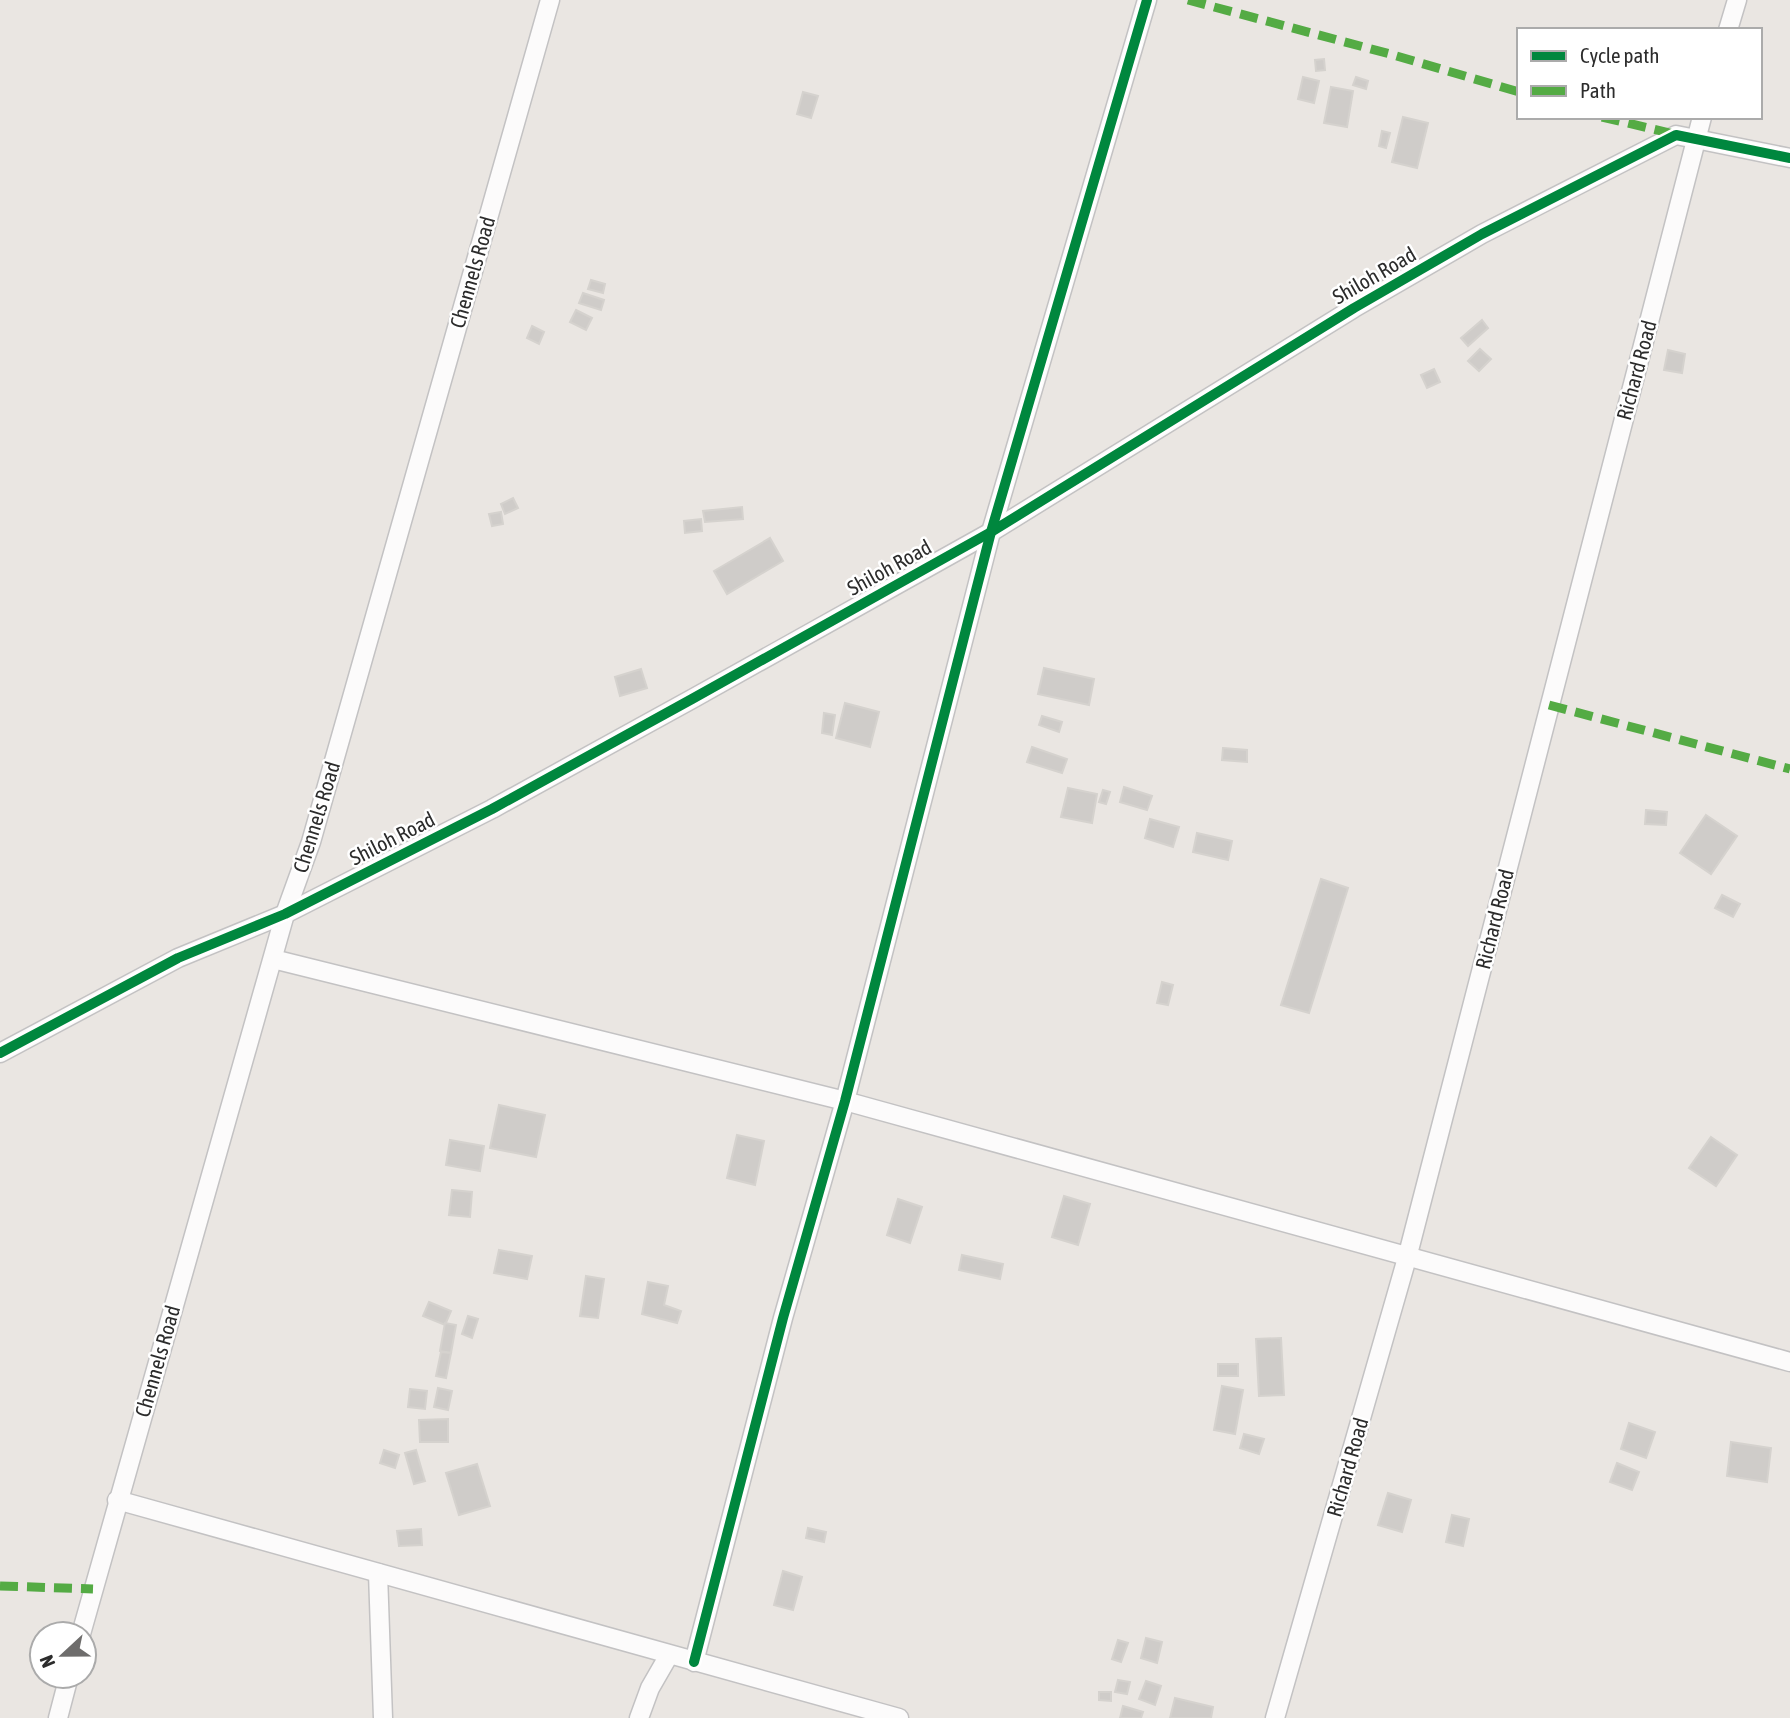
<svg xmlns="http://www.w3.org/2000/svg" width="1790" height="1718" font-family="'Asap Condensed',sans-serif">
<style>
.building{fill:#cfccc9;stroke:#d5d2ce;stroke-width:2}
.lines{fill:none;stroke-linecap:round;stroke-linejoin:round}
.minor-casing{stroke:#c3c2c3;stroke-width:21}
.minor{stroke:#fcfbfb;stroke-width:18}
.quiet{stroke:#54ab44;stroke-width:9;stroke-dasharray:18 9;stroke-linecap:butt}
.cycleway-casing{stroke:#fff;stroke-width:15}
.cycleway{stroke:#00873e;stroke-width:10}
.labels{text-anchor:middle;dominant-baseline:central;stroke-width:5;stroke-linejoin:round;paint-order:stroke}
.street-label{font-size:21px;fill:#2c2c2c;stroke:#fff}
</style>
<rect width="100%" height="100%" fill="#eae6e2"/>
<g class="building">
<path d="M1324,59L1325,70L1316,71L1315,60Z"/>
<path d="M1303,77L1319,81L1314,103L1298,99Z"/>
<path d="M1356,77L1368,81L1366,89L1353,85Z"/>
<path d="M1331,87L1353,91L1347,127L1324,123Z"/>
<path d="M803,92L818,96L811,118L797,114Z"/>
<path d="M1403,117L1428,123L1417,168L1392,162Z"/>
<path d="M1382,131L1390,133L1386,148L1379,146Z"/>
<path d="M591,280L605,284L603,293L588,289Z"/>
<path d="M583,293L604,300L601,310L579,303Z"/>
<path d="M576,310L592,318L586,330L570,322Z"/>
<path d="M1482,320L1488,328L1468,346L1461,338Z"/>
<path d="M532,326L544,332L539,344L527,338Z"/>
<path d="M1480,349L1491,359L1479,371L1468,361Z"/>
<path d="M1668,350L1685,354L1682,373L1664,370Z"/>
<path d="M1434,369L1440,382L1427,388L1421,375Z"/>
<path d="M513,498L518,508L505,514L501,504Z"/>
<path d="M742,507L743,519L705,522L703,511Z"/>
<path d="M501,512L503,524L492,526L489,514Z"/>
<path d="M701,519L702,531L685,533L684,521Z"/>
<path d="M770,538L783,561L727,594L714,571Z"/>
<path d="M1044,668L1094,679L1089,705L1038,694Z"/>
<path d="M641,669L647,688L620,696L615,677Z"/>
<path d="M845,703L879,712L870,747L836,738Z"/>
<path d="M824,713L835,715L832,735L822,733Z"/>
<path d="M1042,716L1062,722L1059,732L1039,725Z"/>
<path d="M1032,747L1067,759L1062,773L1027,762Z"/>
<path d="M1223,748L1247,750V762L1222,760Z"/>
<path d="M1124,787L1152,796L1147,810L1120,802Z"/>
<path d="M1068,788L1097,794L1092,823L1061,817Z"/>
<path d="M1103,790L1110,792L1106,804L1099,802Z"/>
<path d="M1646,810L1667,812L1666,825L1645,824Z"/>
<path d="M1706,815L1737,836L1711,874L1680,853Z"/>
<path d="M1150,819L1179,827L1173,847L1145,838Z"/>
<path d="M1197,833L1232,841L1228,860L1193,852Z"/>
<path d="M1321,879L1348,888L1309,1013L1281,1005Z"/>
<path d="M1722,895L1740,904L1733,917L1715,908Z"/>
<path d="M1162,982L1173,985L1168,1005L1157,1003Z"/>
<path d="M499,1105L545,1115L536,1157L490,1148Z"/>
<path d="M737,1135L764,1141L755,1185L727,1178Z"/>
<path d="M1711,1137L1737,1155L1716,1186L1689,1168Z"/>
<path d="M450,1140L484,1146L480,1171L446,1165Z"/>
<path d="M452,1190L472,1192L470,1217L449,1215Z"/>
<path d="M1064,1196L1090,1204L1078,1245L1052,1237Z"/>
<path d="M898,1199L922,1207L910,1243L887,1235Z"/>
<path d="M499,1250L532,1256L527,1279L494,1273Z"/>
<path d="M962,1255L1003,1264L1000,1279L959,1270Z"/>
<path d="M586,1276L604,1279L598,1318L580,1316Z"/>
<path d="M648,1282L668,1286L664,1305L681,1311L677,1323L642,1314Z"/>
<path d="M429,1302L451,1311L445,1325L423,1316Z"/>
<path d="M468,1316L478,1319L472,1338L462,1334Z"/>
<path d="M445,1323L456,1325L451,1353L440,1351Z"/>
<path d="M1281,1338L1284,1395L1259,1396L1256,1339Z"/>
<path d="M441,1352L451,1353L446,1378L436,1376Z"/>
<rect x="1218" y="1364" width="20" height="12"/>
<path d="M1222,1386L1243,1390L1235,1434L1214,1430Z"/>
<path d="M438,1388L452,1391L448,1410L434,1407Z"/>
<path d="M410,1389L427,1391L425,1409L408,1407Z"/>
<path d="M448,1419V1442H420L419,1420Z"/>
<path d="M1629,1423L1655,1432L1646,1458L1621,1449Z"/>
<path d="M1244,1434L1264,1439L1259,1454L1240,1448Z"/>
<path d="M1731,1442L1771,1448L1767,1482L1727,1476Z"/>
<path d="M384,1450L399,1455L395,1468L380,1463Z"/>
<path d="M416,1450L425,1481L414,1484L405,1453Z"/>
<path d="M1617,1463L1639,1472L1632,1490L1610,1482Z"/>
<path d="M477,1464L490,1506L459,1515L446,1473Z"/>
<path d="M1388,1493L1411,1500L1402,1532L1378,1525Z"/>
<path d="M1452,1515L1469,1519L1463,1546L1446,1542Z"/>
<path d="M808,1528L826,1532L824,1542L806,1538Z"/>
<path d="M421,1529L422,1545L399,1546L397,1531Z"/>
<path d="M783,1571L802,1577L793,1610L774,1605Z"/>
<path d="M1146,1638L1162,1642L1157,1663L1141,1658Z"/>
<path d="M1118,1640L1128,1643L1121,1662L1112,1659Z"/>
<path d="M1118,1680L1130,1682L1127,1694L1115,1692Z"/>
<path d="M1146,1681L1161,1686L1155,1705L1139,1699Z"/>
<path d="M1099,1692H1111V1701L1099,1700Z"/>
<path d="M1175,1698L1213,1707L1211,1718H1170Z"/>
<path d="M1123,1706L1143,1712L1141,1718H1120Z"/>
</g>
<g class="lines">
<defs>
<g id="minor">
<path d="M1728,30L1737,0"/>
<path d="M273,959L845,1101L1790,1362"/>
<path d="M0,1053L178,958L285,914L492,809L692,699L991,532L1354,308L1482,234L1676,135L1790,158"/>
<path d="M117,1500L899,1718"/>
<path d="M378,1573L383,1718"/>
<path d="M81,1634L285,914L311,842L550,0"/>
<path d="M694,1662L783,1318L845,1101L991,532L1147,0"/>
<path d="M58,1718L69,1676"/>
<path d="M639,1718L650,1688L669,1655"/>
<path d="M1275,1718L1407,1258L1702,117"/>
</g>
</defs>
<use href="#minor" class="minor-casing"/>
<use href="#minor" class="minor"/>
<g class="quiet">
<path d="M1188,0L1390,54L1519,92"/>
<path d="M1602,117L1674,134"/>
<path d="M1549,705L1790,769"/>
<path d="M0,1586L93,1589"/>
</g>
<defs>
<g id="cycleway">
<path d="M0,1053L178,958L285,914L492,809L692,699L991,532L1354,308L1482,234L1676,135L1790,158"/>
<path d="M694,1662L783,1318L845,1101L991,532L1147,0"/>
</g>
</defs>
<use href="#cycleway" class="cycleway-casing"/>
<use href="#cycleway" class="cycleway"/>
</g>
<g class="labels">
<g class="street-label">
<text transform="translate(472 272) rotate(-74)">Chennels Road</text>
<text transform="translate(1374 275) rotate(-30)">Shiloh Road</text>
<text transform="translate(1636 370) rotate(-75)">Richard Road</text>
<text transform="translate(889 567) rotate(-29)">Shiloh Road</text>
<text transform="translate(316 817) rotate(-73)">Chennels Road</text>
<text transform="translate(392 838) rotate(-27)">Shiloh Road</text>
<text transform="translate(1494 919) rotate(-76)">Richard Road</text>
<text transform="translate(157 1361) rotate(-74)">Chennels Road</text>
<text transform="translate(1347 1467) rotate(-74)">Richard Road</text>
</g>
</g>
<rect x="1517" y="28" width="245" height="91" fill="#ffffff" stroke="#ababab" stroke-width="2"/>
<rect x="1531" y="51" width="35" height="10" fill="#00873e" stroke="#ababab" stroke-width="2"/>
<text x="1580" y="63" font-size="21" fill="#2c2c2c">Cycle path</text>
<rect x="1531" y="86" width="35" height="10" fill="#54ab44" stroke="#ababab" stroke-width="2"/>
<text x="1580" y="98" font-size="21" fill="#2c2c2c">Path</text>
<g transform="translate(63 1655) rotate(248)"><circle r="33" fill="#ffffff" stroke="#ababab" stroke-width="2"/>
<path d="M0-5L12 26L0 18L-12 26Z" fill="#6e6d6c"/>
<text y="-10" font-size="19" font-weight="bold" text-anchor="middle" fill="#2c2c2c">N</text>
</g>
</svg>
